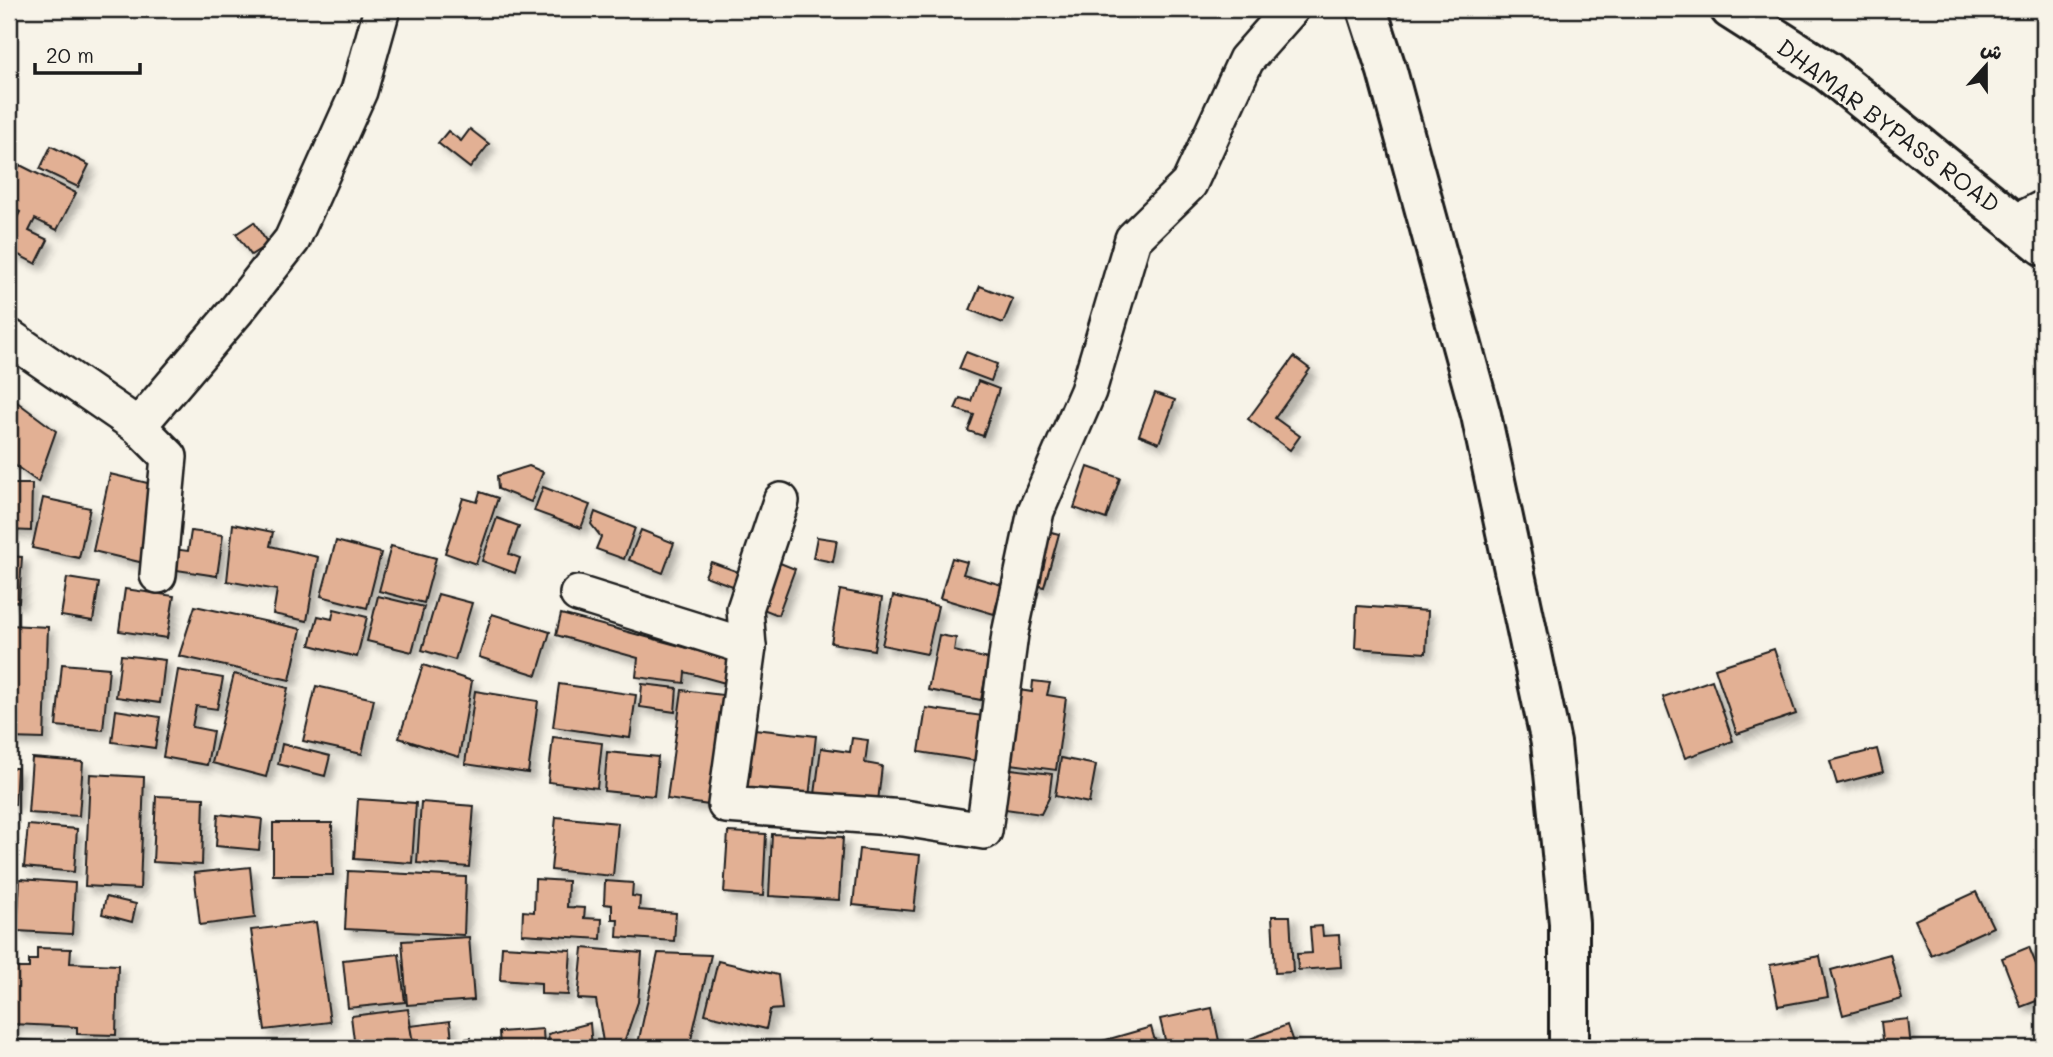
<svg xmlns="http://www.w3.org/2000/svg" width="2053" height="1057" font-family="Mali,'Playpen Sans Arabic',sans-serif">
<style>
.building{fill:#e2b094;stroke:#1c1c1c;stroke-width:2;filter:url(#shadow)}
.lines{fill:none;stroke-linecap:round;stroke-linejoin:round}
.minor-casing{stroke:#1c1c1c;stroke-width:40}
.secondary-casing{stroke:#1c1c1c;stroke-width:44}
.primary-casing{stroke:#1c1c1c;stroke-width:44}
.minor{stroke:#f7f3e8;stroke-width:35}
.secondary{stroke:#f7f3e8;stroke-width:38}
.primary{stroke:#f7f3e8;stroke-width:38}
.labels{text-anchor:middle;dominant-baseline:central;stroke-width:5;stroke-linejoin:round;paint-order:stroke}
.street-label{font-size:24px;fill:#1c1c1c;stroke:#f7f3e8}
</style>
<defs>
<filter id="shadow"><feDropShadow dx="6" dy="6" stdDeviation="3.5" flood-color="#0004"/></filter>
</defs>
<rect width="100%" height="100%" fill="#f7f3e8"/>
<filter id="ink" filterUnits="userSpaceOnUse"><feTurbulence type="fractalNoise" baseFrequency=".0143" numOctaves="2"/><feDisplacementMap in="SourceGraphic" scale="14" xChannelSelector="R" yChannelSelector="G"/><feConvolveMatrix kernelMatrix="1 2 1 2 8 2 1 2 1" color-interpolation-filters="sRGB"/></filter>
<g filter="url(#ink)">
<g class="building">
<path d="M470,129L489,144L470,168L438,143L448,131L461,141Z"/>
<path d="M51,146L89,165L78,187L40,169Z"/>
<path d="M20,165L76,193L57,230L35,219L29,231L48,240L36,264L9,250V222L14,224L20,212L9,206V187Z"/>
<path d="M254,222L268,244L251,255L236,234Z"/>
<path d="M980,286L1013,299L1003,323L970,310Z"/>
<path d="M966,352L997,364L991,381L959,369Z"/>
<path d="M1294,357L1310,369L1275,418L1300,436L1290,450L1248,419Z"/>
<path d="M978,381L999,389L983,436L968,431L974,415L955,409L960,398L971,401Z"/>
<path d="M1155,393L1175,400L1159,443L1139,435Z"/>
<path d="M9,396L56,431L38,482L9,461Z"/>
<path d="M529,466L543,472L531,502L498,489L497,476Z"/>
<path d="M1088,467L1120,478L1106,519L1074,508Z"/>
<path d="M110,474L160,486L152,565L93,551Z"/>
<path d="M9,484H32L31,531L9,530Z"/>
<path d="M543,487L590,505L581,528L534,511Z"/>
<path d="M480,492L498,498L476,564L445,553L463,498L477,502Z"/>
<path d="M43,498L90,508L79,558L32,548Z"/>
<path d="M595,512L635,528L624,559L596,549L601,537L591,524Z"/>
<path d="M497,518L519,526L509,554L520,558L515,573L482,561Z"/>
<path d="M233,524L273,532L270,546L318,557L307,621L273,614L277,590L227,581Z"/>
<path d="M1040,529L1059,534L1044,587L1025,583Z"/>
<path d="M641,530L674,543L663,573L629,560Z"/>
<path d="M191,531L223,535L217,576L170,569L173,549L188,551Z"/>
<path d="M817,537L837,540L833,562L813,558Z"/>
<path d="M336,541L381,553L367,608L321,596Z"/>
<path d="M391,546L436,558L424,603L379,591Z"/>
<path d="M9,556L22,557L19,602L9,601Z"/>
<path d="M952,558L967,562L963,574L1002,585L994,614L940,598Z"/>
<path d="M775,561L795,569L778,615L758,607Z"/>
<path d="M711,562L747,575L741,589L705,576Z"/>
<path d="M67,578L99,583L93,621L61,616Z"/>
<path d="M125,589L174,596L167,638L119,631Z"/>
<path d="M840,590L882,598L874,650L831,643Z"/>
<path d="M438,594L472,603L455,660L422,650Z"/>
<path d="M378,596L424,607L412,652L367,641Z"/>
<path d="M893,596L938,606L927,654L882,645Z"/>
<path d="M195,606L301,629L290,680L179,656Z"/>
<path d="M1357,606L1428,611L1426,653L1355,648Z"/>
<path d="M334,609L367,617L357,657L310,645L318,616L332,619Z"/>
<path d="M492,614L550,632L537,675L479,657Z"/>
<path d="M561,614L736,661L729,684L685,672L684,683L636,677L638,658L556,635Z"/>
<path d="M9,625L48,627L44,739L9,738Z"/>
<path d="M939,635L956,638L954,651L989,659L981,700L928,690Z"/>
<path d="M1774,649L1796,714L1737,734L1715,668Z"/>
<path d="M121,655L165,660L160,703L116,697Z"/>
<path d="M62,664L109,668L103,730L56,726Z"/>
<path d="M423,665L472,681L459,757L399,738Z"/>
<path d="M178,670L223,678L217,709L196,706L192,727L213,731L207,765L163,757Z"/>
<path d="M234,674L288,688L266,777L212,763Z"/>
<path d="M1712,680L1733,741L1685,758L1663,697Z"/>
<path d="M1033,681L1050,683L1047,695L1066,698L1056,770L1003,763L1013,689L1032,692Z"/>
<path d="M559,684L636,695L630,738L553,727Z"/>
<path d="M642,684L677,688L675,712L640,707Z"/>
<path d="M316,686L374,699L362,754L303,741Z"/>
<path d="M682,690L731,696L716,806L667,799Z"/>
<path d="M475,691L538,701L528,773L465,764Z"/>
<path d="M926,708L990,717L984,762L919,752Z"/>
<path d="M116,710L160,717L155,748L112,742Z"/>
<path d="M746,728L816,736L808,806L739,798Z"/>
<path d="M553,737L602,743L597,788L548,782Z"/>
<path d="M852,738L868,740L865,763L882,766L877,810L814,802L821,748L850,752Z"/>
<path d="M282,744L330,756L325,776L278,764Z"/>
<path d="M1877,749L1883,772L1837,784L1830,761Z"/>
<path d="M607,752L658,757L654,796L604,791Z"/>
<path d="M32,758L83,762L79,816L28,813Z"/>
<path d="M1061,758L1096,765L1089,803L1055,796Z"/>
<path d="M9,768H17L15,804H9Z"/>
<path d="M1003,768L1052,774L1049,798L1041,814L998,808Z"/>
<path d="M90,774L144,777L140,889L85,886Z"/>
<path d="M156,796L204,798L202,865L153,862Z"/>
<path d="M358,799L416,803L412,863L354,859Z"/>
<path d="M421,802L474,806L469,867L417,863Z"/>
<path d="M218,814L262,819L259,850L216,846Z"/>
<path d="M556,817L618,823L613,876L551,870Z"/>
<path d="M273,823H332L333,875H273Z"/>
<path d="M28,825L77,829L74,872L24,867Z"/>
<path d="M728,832L766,834L763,896L724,893Z"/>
<path d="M772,834L843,837L839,900L769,896Z"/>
<path d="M859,849L920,855L914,911L853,905Z"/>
<path d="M250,867L255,918L200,925L194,873Z"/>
<path d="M348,871L466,877L464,935L345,929Z"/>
<path d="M20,879L75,883L72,934L17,931Z"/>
<path d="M535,879L568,881L567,907L585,908L584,918L602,919L601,939L522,934L523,911L534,912Z"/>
<path d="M605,881L633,883L632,896L640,897L639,910L676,913L674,941L617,937L618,919H612V905L604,904Z"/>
<path d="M1976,892L1993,927L1931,955L1915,920Z"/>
<path d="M106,897L136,904L132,922L102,914Z"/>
<path d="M1272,916H1290L1293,972L1275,973Z"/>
<path d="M316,922L330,1022L265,1030L251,930Z"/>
<path d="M1322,926L1323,936L1339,935L1341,967L1298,970L1297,954L1312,953L1310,927Z"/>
<path d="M469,937L474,1000L407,1005L402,941Z"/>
<path d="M502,946L571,950L568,995L541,994V983L500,980Z"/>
<path d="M2029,947L2044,984V998L2021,1007L2002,958Z"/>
<path d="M37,948L71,949L70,963L118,965L116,1035L77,1034V1027L13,1024V1031H9V977H12V968H29V960H37Z"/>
<path d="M583,948L642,953L638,1002L624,1042H603L596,1000L578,999Z"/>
<path d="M658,953L711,955L689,1048H637Z"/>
<path d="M399,954L405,1002L348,1008L343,960Z"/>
<path d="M1890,954L1902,999L1843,1015L1831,970Z"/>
<path d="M1820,956L1828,997L1778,1006L1770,965Z"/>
<path d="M718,961L778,975L782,1009L770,1010L766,1029L705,1014Z"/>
<path d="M1212,1008L1219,1041L1186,1048H1167L1160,1019Z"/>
<path d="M408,1009L414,1048H355L351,1016Z"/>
<path d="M1908,1019L1911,1048H1884L1881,1022Z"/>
<path d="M450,1021L452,1041L471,1038L472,1048H414L410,1026Z"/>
<path d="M590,1023L592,1048H550L548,1034Z"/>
<path d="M1287,1025L1295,1048H1237L1236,1044Z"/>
<path d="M1151,1027L1157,1048H1101L1099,1042Z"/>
<path d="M543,1029L544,1048H500L499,1032Z"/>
<path d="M9,1039L126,1047L9,1048Z"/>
<path d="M329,1041L330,1048H273V1045Z"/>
</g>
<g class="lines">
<defs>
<g id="minor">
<path d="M2015,223L2044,208"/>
<path d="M9,337L138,426L169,457L158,575"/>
<path d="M138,426L236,311L292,240L359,91L382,9"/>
<path d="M781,501L745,609L748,647L726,805L904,818L984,831L1010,634L1036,511L1088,391L1133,239L1189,184L1246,60L1291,9"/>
<path d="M578,594L748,647"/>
</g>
<path id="secondary" d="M1730,9L1827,71L2044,246"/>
<path id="primary" d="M1367,9L1387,71L1481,415L1551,743L1569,923V1048"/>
</defs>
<use href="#minor" class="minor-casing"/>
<use href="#secondary" class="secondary-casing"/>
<use href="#primary" class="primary-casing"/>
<use href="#minor" class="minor"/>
<use href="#secondary" class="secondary"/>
<use href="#primary" class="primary"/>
</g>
</g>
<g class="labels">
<g class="street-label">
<text transform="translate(1889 125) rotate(37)">DHAMAR BYPASS ROAD</text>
</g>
</g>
<rect width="2053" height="1057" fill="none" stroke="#f7f3e8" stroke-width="35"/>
<rect x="18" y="18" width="2018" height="1022" fill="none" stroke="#1c1c1c" stroke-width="2.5" filter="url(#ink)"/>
<g transform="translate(1986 66) rotate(21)" stroke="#f7f3e8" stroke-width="5" paint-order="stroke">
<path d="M0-5L12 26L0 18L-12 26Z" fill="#1c1c1c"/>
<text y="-10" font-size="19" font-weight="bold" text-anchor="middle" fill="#1c1c1c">ش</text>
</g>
<path d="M35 63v10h105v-10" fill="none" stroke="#1c1c1c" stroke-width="3.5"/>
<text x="46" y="63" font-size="21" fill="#1c1c1c" stroke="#f7f3e8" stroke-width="5" paint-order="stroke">20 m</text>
</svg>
